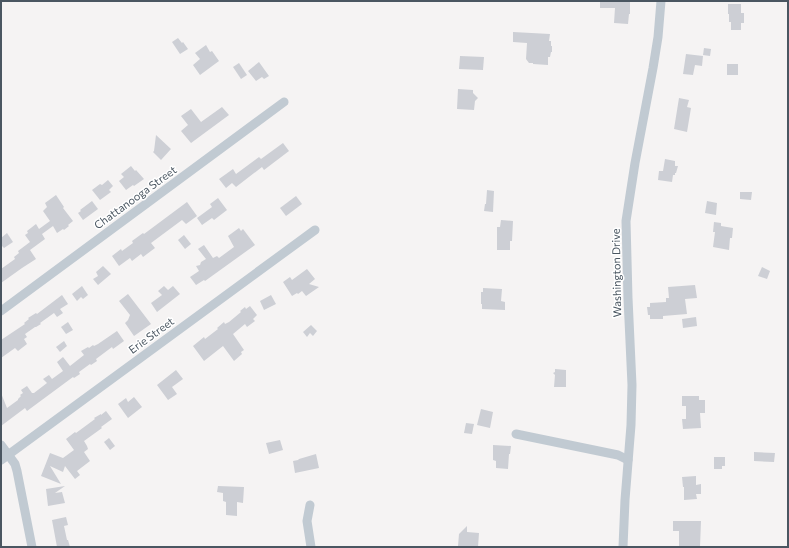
<svg xmlns="http://www.w3.org/2000/svg" width="789" height="548" font-family="Commissioner,sans-serif">
<style>
.building{fill:#cdcfd5}
.lines{fill:none;stroke-linecap:round;stroke-linejoin:round}
.minor{stroke:#c1cad2;stroke-width:9}
.labels{text-anchor:middle;dominant-baseline:central;stroke-width:3;stroke-linejoin:round;paint-order:stroke}
.street-label{font-size:11px;fill:#4a5661;stroke:#fff}
</style>
<rect width="100%" height="100%" fill="#f5f3f3"/>
<g class="building">
<path d="M600,1H630V14H629L628,24L614,23L615,8H600Z"/>
<path d="M728,4H741V13H744V23H741V30H731V22H729V14H728Z"/>
<path d="M513,32L550,34L549,41H551V46H552V52H551L550,57H548V65L533,64V63H529L526,59L527,43L513,42Z"/>
<path d="M178,38L182,43L183,42L188,49L180,54L172,42Z"/>
<path d="M206,45L210,52L212,51L219,61L200,75L193,65L200,59L195,53Z"/>
<path d="M704,48L711,49L710,56L703,55Z"/>
<path d="M686,54L703,56L702,66L695,65L693,75L683,74Z"/>
<path d="M460,56L484,57L483,70L459,69Z"/>
<path d="M259,62L269,76L264,79L262,77L256,81L248,71Z"/>
<path d="M239,63L247,75L241,79L233,67Z"/>
<rect x="727" y="64" width="11" height="11"/>
<path d="M458,89L473,90V93L478,98L475,101L474,110L457,109Z"/>
<path d="M679,98L689,100L687,107L691,108L687,132L674,129Z"/>
<path d="M222,107L229,115L191,143L181,131L188,125L181,116L191,109L201,122Z"/>
<path d="M156,135L171,149L161,160L153,152L154,151Z"/>
<path d="M283,143L289,151L264,170L262,167L236,187L232,183L226,188L219,179L233,169L236,174L259,157L261,159Z"/>
<path d="M665,159L675,161V166H678L676,173H675V175H673L672,182L658,180L659,171H663Z"/>
<path d="M131,166L135,171L136,170L144,179L134,186L133,185L126,190L119,181L124,177L121,174Z"/>
<path d="M108,180L113,186L109,190L111,192L100,200L92,190L100,184L102,185Z"/>
<path d="M487,190L494,191L493,212L484,211L485,204H486Z"/>
<path d="M740,192H752L751,200L740,199Z"/>
<path d="M56,195L64,207L63,208L73,221L68,225L69,226L64,230L63,229L57,233L53,226L42,234L45,239L30,250L36,259L22,268L1,283V269L15,259L14,257L19,253L18,251L30,242L25,235L28,233L27,231L36,224L39,229L50,221L43,211L47,207L45,203Z"/>
<path d="M296,196L302,204L286,216L280,208Z"/>
<path d="M218,198L227,210L214,220L212,218L202,225L197,218L212,207L210,204Z"/>
<path d="M92,201L98,209L83,220L78,213L81,211L80,210Z"/>
<path d="M707,201L717,203L716,215L705,213Z"/>
<path d="M187,202L197,216L186,224L182,220L151,243L155,248L143,257L141,254L132,261L130,258L119,266L112,256L121,249L122,251L133,243L132,241L143,233L144,234Z"/>
<path d="M501,220L513,221L512,241H510V250H497V227H500Z"/>
<path d="M714,222L721,223V226L733,228L732,238H730L729,250L713,247L715,232H713Z"/>
<path d="M239,228L241,231L243,229L255,245L205,281L204,280L196,285L190,277L199,271L196,266L200,265L201,262L206,259L198,249L204,245L213,258L217,256L219,258L234,247L228,236Z"/>
<path d="M7,233L13,242L4,248L1,245V238Z"/>
<path d="M184,235L191,244L185,249L178,240Z"/>
<path d="M103,266L111,274L98,285L93,279L98,276L96,272Z"/>
<path d="M762,267L770,271L767,279L758,276Z"/>
<path d="M307,269L315,279L309,284L319,287L306,296L302,291L298,294L297,293L292,296L283,282L290,277L292,280Z"/>
<path d="M695,285L697,298L685,299L687,314L663,316V319H650V315H648L647,307H650V303L666,302V298H669L668,287Z"/>
<path d="M82,286L88,295L83,299L81,297L77,301L72,294Z"/>
<path d="M164,286L168,290L173,286L180,294L157,312L151,303L162,295L158,291Z"/>
<path d="M483,288L502,289L501,301L505,302V310L482,309V304H481V292H483Z"/>
<path d="M128,294L151,324L134,336L125,323L128,320L130,315L119,301Z"/>
<path d="M62,295L68,304L60,309L63,313L57,317L54,313L40,323L41,324L36,327H35L25,334L27,337L24,339L27,344L18,351L15,348L1,358V340L25,324L24,323L29,319L28,318L36,313L37,314Z"/>
<path d="M271,295L276,304L264,310L260,301Z"/>
<path d="M250,306L257,315L253,319L255,321L247,327L245,324L233,334L244,350L241,352L242,354L234,361L223,346L204,361L193,346L204,337L205,339L218,329L217,328L224,322L225,324L229,322L241,312L240,311L245,307L246,309Z"/>
<path d="M696,317L697,326L683,328L682,319Z"/>
<path d="M68,322L73,330L66,334L61,327Z"/>
<path d="M311,325L317,331L313,336L310,333L307,337L303,332Z"/>
<path d="M117,331L124,341L113,349L112,347L96,359L97,361L91,365L90,364L79,372L80,374L74,378L73,377L27,411L25,408L1,426V393L7,408L18,400V399L21,396L20,395L23,393L21,390L27,386L32,393H34L47,383L43,379L49,375L52,379L63,371L57,362L63,357L70,366L84,355L81,351L88,347L89,348L93,345L94,346L98,344Z"/>
<path d="M64,341L67,346L60,352L56,347Z"/>
<path d="M555,369L566,370V387H554L555,375L553,373L555,372Z"/>
<path d="M176,370L183,379L172,387L177,394L168,400L157,385Z"/>
<path d="M682,396H699V400H705V413H700L701,428L683,429L682,419H686V406H682Z"/>
<path d="M134,397L142,407L128,418L118,404L126,398L128,402Z"/>
<path d="M481,409L493,412L490,428L477,425Z"/>
<path d="M106,411L112,419L101,427L102,428L84,441L87,446L88,449L84,452L90,461L77,471L80,475L75,479L65,466L63,472L50,466L61,484L41,476L50,453L63,458L74,450L66,439L75,432L76,433L95,419L94,418L101,414V415Z"/>
<path d="M466,423L474,424L472,434L464,433Z"/>
<path d="M109,438L115,446L110,450L104,442Z"/>
<path d="M280,440L283,450L269,454L266,443Z"/>
<path d="M493,445L511,446L510,454H509L508,469L496,468V461L493,460Z"/>
<path d="M754,452L775,453L774,462L754,461Z"/>
<path d="M316,454L319,468L295,473L293,461L298,460L299,459Z"/>
<path d="M714,457H725V466H722V469H714Z"/>
<path d="M696,476V485L701,484V494H696L697,499L684,500V487H683L682,477Z"/>
<path d="M65,486L55,493L62,492L65,503L48,506L46,489Z"/>
<path d="M218,486L244,487L243,503L237,502V516L226,515V502L223,501V493L217,492Z"/>
<path d="M66,517L68,525L64,526L67,540H68L70,547H57L52,520Z"/>
<path d="M673,521H701L700,547H679V531H673Z"/>
<path d="M467,526V532L479,533L478,547H467V546H458L459,534Z"/>
</g>
<g class="lines">
<g class="minor">
<path d="M1,311L284,102"/>
<path d="M516,434L618,455L628,460"/>
<path d="M1,445L15,464L17,471L32,547"/>
<path d="M1,460L315,230"/>
<path d="M310,505L307,521L311,547"/>
<path d="M623,547L625,500L631,425L632,385L628,298L626,221L635,163L653,68L658,37L661,1"/>
</g>
</g>
<g class="labels">
<g class="street-label">
<text transform="translate(135 197) rotate(-36)">Chattanooga Street</text>
<text transform="translate(616 273) rotate(-91)">Washington Drive</text>
<text transform="translate(151 335) rotate(-36)">Erie Street</text>
</g>
</g>
<rect width="789" height="548" fill="none" stroke="#4a5661" stroke-width="4"/>
</svg>
